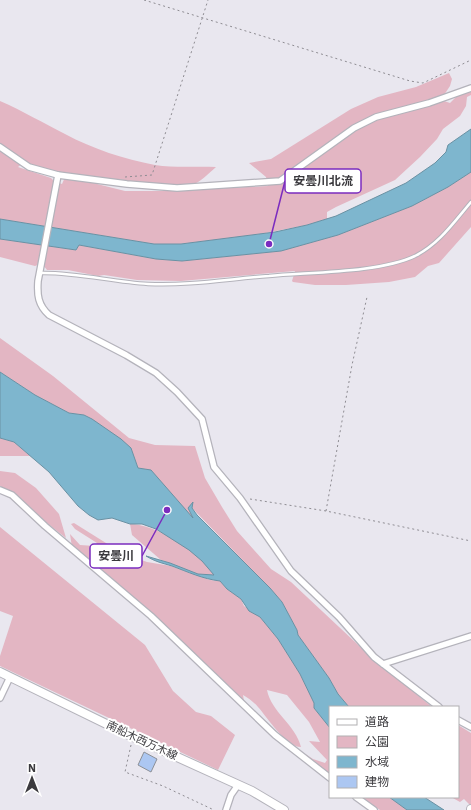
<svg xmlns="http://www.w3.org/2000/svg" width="471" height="810" font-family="'IBM Plex Sans','Noto Sans JP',sans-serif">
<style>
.green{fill:#e3b6c3;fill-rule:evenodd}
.water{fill:#7eb6ce;stroke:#6a91a3}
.building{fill:#acc7f2;stroke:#8c9097}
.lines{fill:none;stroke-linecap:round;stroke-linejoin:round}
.lane-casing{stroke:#b4b3bb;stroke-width:4.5}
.street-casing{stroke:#b4b3bb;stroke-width:8}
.secondary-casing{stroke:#b4b3bb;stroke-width:10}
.path{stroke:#8e8c92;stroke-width:1;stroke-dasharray:2 3;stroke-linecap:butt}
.lane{stroke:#fff;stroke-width:2.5}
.street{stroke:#fff;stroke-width:5.5}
.secondary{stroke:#fff;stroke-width:8}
.labels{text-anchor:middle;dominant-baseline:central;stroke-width:4;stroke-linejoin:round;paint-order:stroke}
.street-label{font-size:11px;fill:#3b3a3e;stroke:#fff}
.leader{fill:none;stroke:#7b2cbf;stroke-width:1.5}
.callout-dot{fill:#7b2cbf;stroke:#fff;stroke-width:1.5}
.callout{fill:#fff;stroke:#7b2cbf;stroke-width:1.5}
.callout-label{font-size:12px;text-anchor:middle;font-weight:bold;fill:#3b3a3e}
</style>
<rect width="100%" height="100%" fill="#e9e7ef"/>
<g class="green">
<path d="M449,73L452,79L450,86L444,95V101L450,103L458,95L471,90V95L467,97L466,106L460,116L443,129L437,139L420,157L395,180L336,207L327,212V219L307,225L250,236L181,244H154L0,219V101C23,111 43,123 65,134C93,149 124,159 155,165C174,168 196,166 216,167C209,173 200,183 191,185C170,191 117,180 94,177L97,184L125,191H168L268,186L266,177L249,163L271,159L351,109L378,97L416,87ZM22,164L66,175L62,184L54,181L51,178L18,167Z"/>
<path d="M471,172V227L439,263L428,266L415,277L389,282L346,285H315L293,282L292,281L295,271L181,281L137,280L104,275L98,276L68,270H47C44,265 39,264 35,266L0,257V239L76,250L79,245L156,259L182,261L281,251L338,235L412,206L448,187Z"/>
<path d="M0,338L53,376L129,438L155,445L195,446L205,478L222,507L237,531L271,569L291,582L370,656L432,707H349L338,694L329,678L298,635L297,630L282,602L270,588L192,508H188L194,519L189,514L151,471L138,468L131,448L92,419L84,415L69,413L35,395L0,372Z"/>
<path d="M0,438L14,442L30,456H0Z"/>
<path d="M0,471L15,473L36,488L59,514L66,538L0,486Z"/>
<path d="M74,523L122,553L147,562L171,566L210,580L220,581L227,589L241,599L244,606L260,617L278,639L300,674L314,703V708L330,728V777L299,750L313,759L325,763L327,760L309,741L320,742L309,722L287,695L267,690C271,712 296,725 301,747C286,747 267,717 258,707C254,702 248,698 243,695L244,701L252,709L151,618L73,554L70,534L80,545L95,546L97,543L75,529L71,524Z"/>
<path d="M130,524C155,524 203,552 214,575L198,574L161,560L132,535Z"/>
<path d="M0,527L145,645L173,691L196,712L211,716L235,735L218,770L0,666V656L13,616L0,611Z"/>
<path d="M458,725L471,733V806L464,799L460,802L451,797H458Z"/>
<path d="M361,797H389L407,810H380Z"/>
</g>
<g class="water">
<path d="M471,129V172L448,187L412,206L338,235L281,251L182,261L156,259L79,245L76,250L0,239V219L154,244H181L275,232L307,225L336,216L406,183L435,163L446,152L448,145Z"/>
<path d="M0,372L35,395L69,413L84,415L92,419L121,439L131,448L138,468L151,470L193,518L188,508L193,502L192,508L197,515L270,588L282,602L297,630L298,635L329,678L338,694L349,707H330V728L314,708V703L300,674L278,639L260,617L249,611L241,599L227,589L220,581C203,579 188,572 172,566C162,563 156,562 146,556L170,563L198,574L214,575L202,561L189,550L156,529L142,524H130L112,518L98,520L89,515L78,506L49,472L14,442L0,438Z"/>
<path d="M389,797H424L444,810H407Z"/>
</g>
<path class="building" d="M144,752L157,759L151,772L138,765Z"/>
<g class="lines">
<defs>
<path id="lane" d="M40,273C76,272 112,282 148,284C188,286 229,279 269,276C310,272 379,273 415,256C439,244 454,222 471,202"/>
<g id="street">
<path d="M0,147L29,167L58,175L127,184L177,188L280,181L354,128L376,117L429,103L471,88"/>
<path d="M58,175L38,281C37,295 38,305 49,315L126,355L156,373L177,392L202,419L214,467L240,498L291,571L339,617L374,657L439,707"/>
<path d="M0,490L12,495L45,526L151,616L275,735L330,778"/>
<path d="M383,664L471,636"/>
<path d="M0,698L10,677"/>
<path d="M458,720L471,727"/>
<path d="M356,797L374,810"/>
<path d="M226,810L231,795L238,785"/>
</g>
<g id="secondary">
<path d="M0,672L133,737L252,791L284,810"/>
<path d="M471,810V809"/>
</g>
</defs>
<use href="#lane" class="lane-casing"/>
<use href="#street" class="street-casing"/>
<use href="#secondary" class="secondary-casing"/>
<g class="path">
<path d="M144,0L410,81L423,83L471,60"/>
<path d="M125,177L152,175L208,0"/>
<path d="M250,499L326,511L471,541"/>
<path d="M326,511L352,365L367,297"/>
<path d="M131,745L125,772L163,786L214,810"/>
</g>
<use href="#lane" class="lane"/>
<use href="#street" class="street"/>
<use href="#secondary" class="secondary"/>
</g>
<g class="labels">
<g class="street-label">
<text transform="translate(142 740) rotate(25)">南船木西万木線</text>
</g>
</g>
<path class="leader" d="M269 244L285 181M167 510L142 556"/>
<g class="callout-dot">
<circle cx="269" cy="244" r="4"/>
<circle cx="167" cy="510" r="4"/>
</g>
<g class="callout">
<rect x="285" y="169" width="76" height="24" rx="4"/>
<rect x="90" y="544" width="52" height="24" rx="4"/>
</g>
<g class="callout-label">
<text x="323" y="185">安曇川北流</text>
<text x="116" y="560">安曇川</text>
</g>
<rect x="329" y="706" width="130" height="92" fill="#ffffff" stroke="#b1b0b2"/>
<rect x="337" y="719" width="20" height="6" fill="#ffffff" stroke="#b1b0b2"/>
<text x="365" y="726" font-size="12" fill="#3b3a3e">道路</text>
<rect x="337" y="736" width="20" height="12" fill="#e3b6c3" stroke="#b1b0b2"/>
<text x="365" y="746" font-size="12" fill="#3b3a3e">公園</text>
<rect x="337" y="756" width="20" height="12" fill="#7eb6ce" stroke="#b1b0b2"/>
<text x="365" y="766" font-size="12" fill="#3b3a3e">水域</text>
<rect x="337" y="776" width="20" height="12" fill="#acc7f2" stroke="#b1b0b2"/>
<text x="365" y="786" font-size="12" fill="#3b3a3e">建物</text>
<g transform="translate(32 778)" stroke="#ffffff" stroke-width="3" paint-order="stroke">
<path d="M0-3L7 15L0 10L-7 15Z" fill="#3b3a3e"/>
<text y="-6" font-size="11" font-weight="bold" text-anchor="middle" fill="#3b3a3e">N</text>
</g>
</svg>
